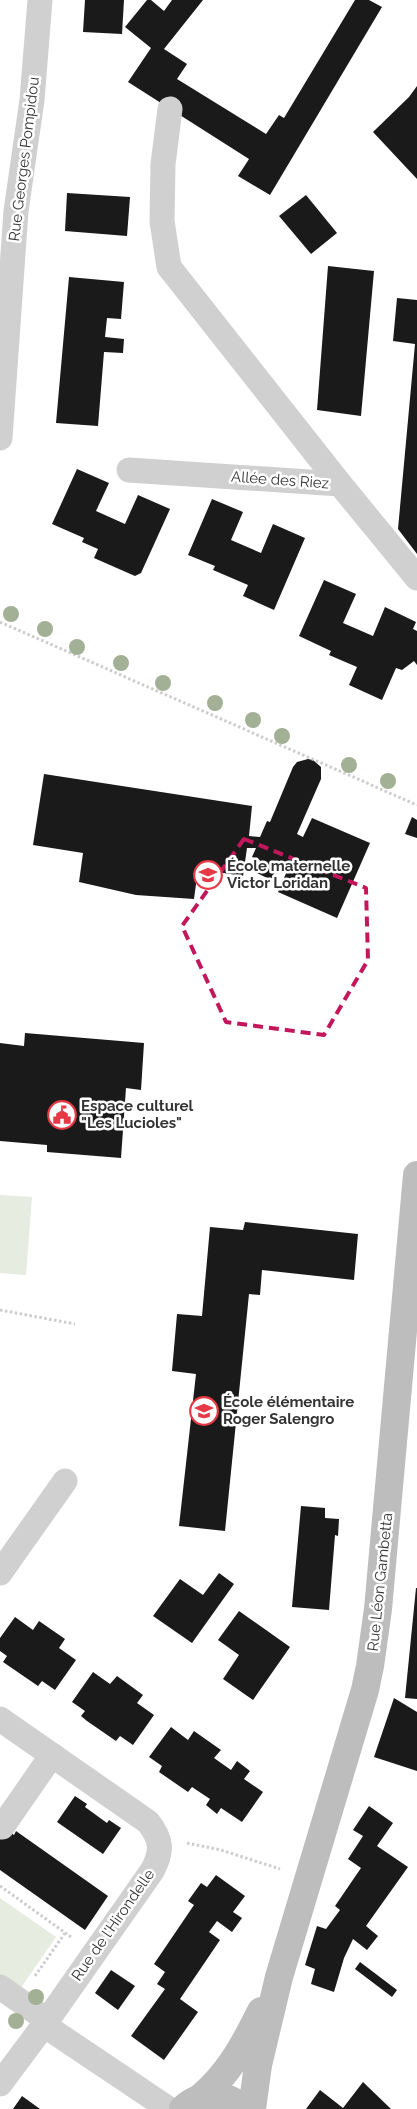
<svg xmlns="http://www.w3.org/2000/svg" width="417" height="2109" font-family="Raleway,sans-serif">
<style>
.green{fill:#e6ecdf}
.building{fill:#1a1a1a}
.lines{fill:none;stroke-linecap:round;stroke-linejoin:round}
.path{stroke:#cdcdcd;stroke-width:3;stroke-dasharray:2.5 2.5;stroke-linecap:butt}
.street{stroke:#d0d0d0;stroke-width:25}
.secondary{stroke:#bdbdbd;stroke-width:28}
.tree{fill:#a2b095}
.marked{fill:none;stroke:#c2185b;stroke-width:4;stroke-dasharray:10 6;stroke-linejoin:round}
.labels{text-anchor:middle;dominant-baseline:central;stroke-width:5;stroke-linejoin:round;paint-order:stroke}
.street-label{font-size:15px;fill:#333;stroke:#fff}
.poi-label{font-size:15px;font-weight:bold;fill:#333;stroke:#fff;text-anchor:start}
</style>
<rect width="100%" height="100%" fill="#fff"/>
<g class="green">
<path d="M0,1195L32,1197L26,1275L0,1273Z"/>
<path d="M0,1898L56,1937L18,1992L0,1979Z"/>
</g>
<g class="building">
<path d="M85,0H124L122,34L83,32Z"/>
<path d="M147,0H151L164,11L172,0H203L164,49L187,64L177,79L266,134L279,115L284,118L355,0H369L382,7L270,195L238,176L249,159L128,82L151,48L125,27Z"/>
<path d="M417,86V179L373,132L409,97Z"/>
<path d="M67,193L130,197L127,236L65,231Z"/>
<path d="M306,195L337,233L311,254L279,216Z"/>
<path d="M328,266L374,271L361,416L317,410Z"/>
<path d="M69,277L124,282L121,319L107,318L105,337L124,339L123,353L104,352L98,426L56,423Z"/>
<path d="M397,298L417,300V554L398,529L415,344L393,341Z"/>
<path d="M77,469L109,483L96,511L125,524L138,495L170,509L141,573L135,576L94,558L98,549L82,542L84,538L52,524Z"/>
<path d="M212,499L243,512L231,540L261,553L273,524L305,538L274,610L243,596L248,585L213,570L215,566L188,555Z"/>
<path d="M324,580L356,594L343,623L373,636L385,607L416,622L413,629L417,631V665L414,661L402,670L396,668L382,700L349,685L357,667L329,655L331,651L299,636Z"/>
<path d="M308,759L313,760L321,767V779L297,834L303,837L312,818L370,843L337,918L278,892L287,871L277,867L271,880L255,872L260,860L252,857L256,848H247L243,876L198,869L194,899L136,895L79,882L83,853L33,845L44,774L252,806L249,836L260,837L267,821L270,822L293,767L297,762Z"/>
<path d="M412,817L417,820V838L405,834Z"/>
<path d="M25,1033L144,1043L141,1090L126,1088L121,1158L47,1152V1145L0,1141V1043L24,1046Z"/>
<path d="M245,1222L358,1234L354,1280L262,1270L260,1295L249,1294L225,1531L179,1526L196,1374L172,1371L177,1314L202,1316L210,1227L243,1230Z"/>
<path d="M301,1506L325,1508V1518L339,1519L338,1536L335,1535L329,1610L292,1607Z"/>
<path d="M219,1573L234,1584L192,1643L153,1616L180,1579L203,1595Z"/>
<path d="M416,1588H417V1699L405,1698Z"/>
<path d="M239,1611L290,1647L253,1700L223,1679L239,1655L218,1640Z"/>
<path d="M15,1617L33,1630L39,1621L65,1639L59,1648L76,1660L55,1690L42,1681L38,1686L3,1662L7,1656L0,1651V1638Z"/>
<path d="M93,1672L110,1684L117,1676L143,1695L137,1703L154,1715L133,1745L120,1736L116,1741L87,1721L81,1716L85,1711L72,1702Z"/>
<path d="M394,1698L417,1712V1771L374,1757Z"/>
<path d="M171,1727L188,1740L194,1731L221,1750L214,1758L231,1770L237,1761L250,1771L244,1779L263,1792L242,1822L221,1808L217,1814L206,1805L210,1799L192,1787L188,1792L159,1772L162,1766L149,1757Z"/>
<path d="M75,1796L87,1804L85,1807L107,1823L109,1820L121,1828L103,1854L57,1822Z"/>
<path d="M369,1806L393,1823L377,1846L408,1867L366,1926L378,1936L367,1950L353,1939L344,1958L334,1992L311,1984L315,1969L305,1965L317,1926L326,1929L340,1910L335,1906L361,1868L348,1859L363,1836L353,1830Z"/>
<path d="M0,1825L14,1835L16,1831L108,1896L85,1930L0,1870Z"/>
<path d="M216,1875L245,1896L233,1912L242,1918L232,1932L217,1921L209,1932L220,1940L180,1999L198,2012L164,2060L131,2036L165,1989L157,1984L165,1972L154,1964L194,1905L188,1901L201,1883L207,1887Z"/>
<path d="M360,1962L397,1990L392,1997L355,1969Z"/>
<path d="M111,1970L135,1986L118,2010L95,1993Z"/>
<path d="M363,2082L391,2109H306L320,2090L343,2108Z"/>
<path d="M22,2096L40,2109H13Z"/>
</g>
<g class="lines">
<g class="path">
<path d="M0,622L417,805"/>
<path d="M0,1310L75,1324"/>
<path d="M187,1843L221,1850L280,1869"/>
<path d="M0,1886L71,1937"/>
<path d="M35,1976L65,1933"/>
</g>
<g class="street">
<path d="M170,109L163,164L162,221L169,267L340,484"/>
<path d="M0,438L16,211L32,100L40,0"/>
<path d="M129,470L340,484L417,578"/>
<path d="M0,1573L65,1481"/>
<path d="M0,1719L148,1822C162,1840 163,1851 152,1871L44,2025L169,2109"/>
<path d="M2,1827L52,1755"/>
<path d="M0,1987L47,2020"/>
<path d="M0,2084L44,2025"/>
</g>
<g class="secondary">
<path d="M200,2098C229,2074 244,2045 261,2011"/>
<path d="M183,2109C201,2092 226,2092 243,2109"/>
<path d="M252,2109L258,2065L279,1977L365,1690L370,1666L378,1609L417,1175"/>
</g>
</g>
<g class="tree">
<circle cx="11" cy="614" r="8"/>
<circle cx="45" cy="629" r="8"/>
<circle cx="77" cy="647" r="8"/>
<circle cx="121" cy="663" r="8"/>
<circle cx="163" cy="683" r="8"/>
<circle cx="215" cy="703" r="8"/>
<circle cx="253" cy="720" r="8"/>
<circle cx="282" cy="736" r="8"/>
<circle cx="349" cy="765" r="8"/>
<circle cx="388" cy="781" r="8"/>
<circle cx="36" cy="1997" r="8"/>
<circle cx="16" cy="2021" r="8"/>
</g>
<path class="marked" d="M244,839L366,888L368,960L324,1035L226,1022L182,926Z"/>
<defs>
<symbol id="school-ring" viewBox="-11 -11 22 22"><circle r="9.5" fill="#fff" stroke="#e63946" stroke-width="1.5"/><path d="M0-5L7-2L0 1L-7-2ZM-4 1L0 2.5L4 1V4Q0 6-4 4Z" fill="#e63946"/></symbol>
<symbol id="civic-ring" viewBox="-11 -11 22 22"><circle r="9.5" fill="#fff" stroke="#e63946" stroke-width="1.5"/><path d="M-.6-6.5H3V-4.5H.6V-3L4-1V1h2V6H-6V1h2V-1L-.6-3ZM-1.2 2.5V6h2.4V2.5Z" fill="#e63946"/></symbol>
</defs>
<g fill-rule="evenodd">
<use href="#school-ring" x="192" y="859" width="32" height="32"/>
<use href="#civic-ring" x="46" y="1099" width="32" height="32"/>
<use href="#school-ring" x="188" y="1395" width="32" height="32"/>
</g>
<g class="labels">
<g class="street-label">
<text transform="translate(24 159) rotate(-83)">Rue Georges Pompidou</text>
<text transform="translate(280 480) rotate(4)">Allée des Riez</text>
<text transform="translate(380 1582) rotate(-84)">Rue Léon Gambetta</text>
<text transform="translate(113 1925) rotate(-55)">Rue de l'Hirondelle</text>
</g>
<g class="poi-label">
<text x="227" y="866">École maternelle<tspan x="227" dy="17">Victor Loridan</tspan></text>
<text x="81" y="1106">Espace culturel<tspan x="81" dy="17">"Les Lucioles"</tspan></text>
<text x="223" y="1402">École élémentaire<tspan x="223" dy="17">Roger Salengro</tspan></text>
</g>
</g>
</svg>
